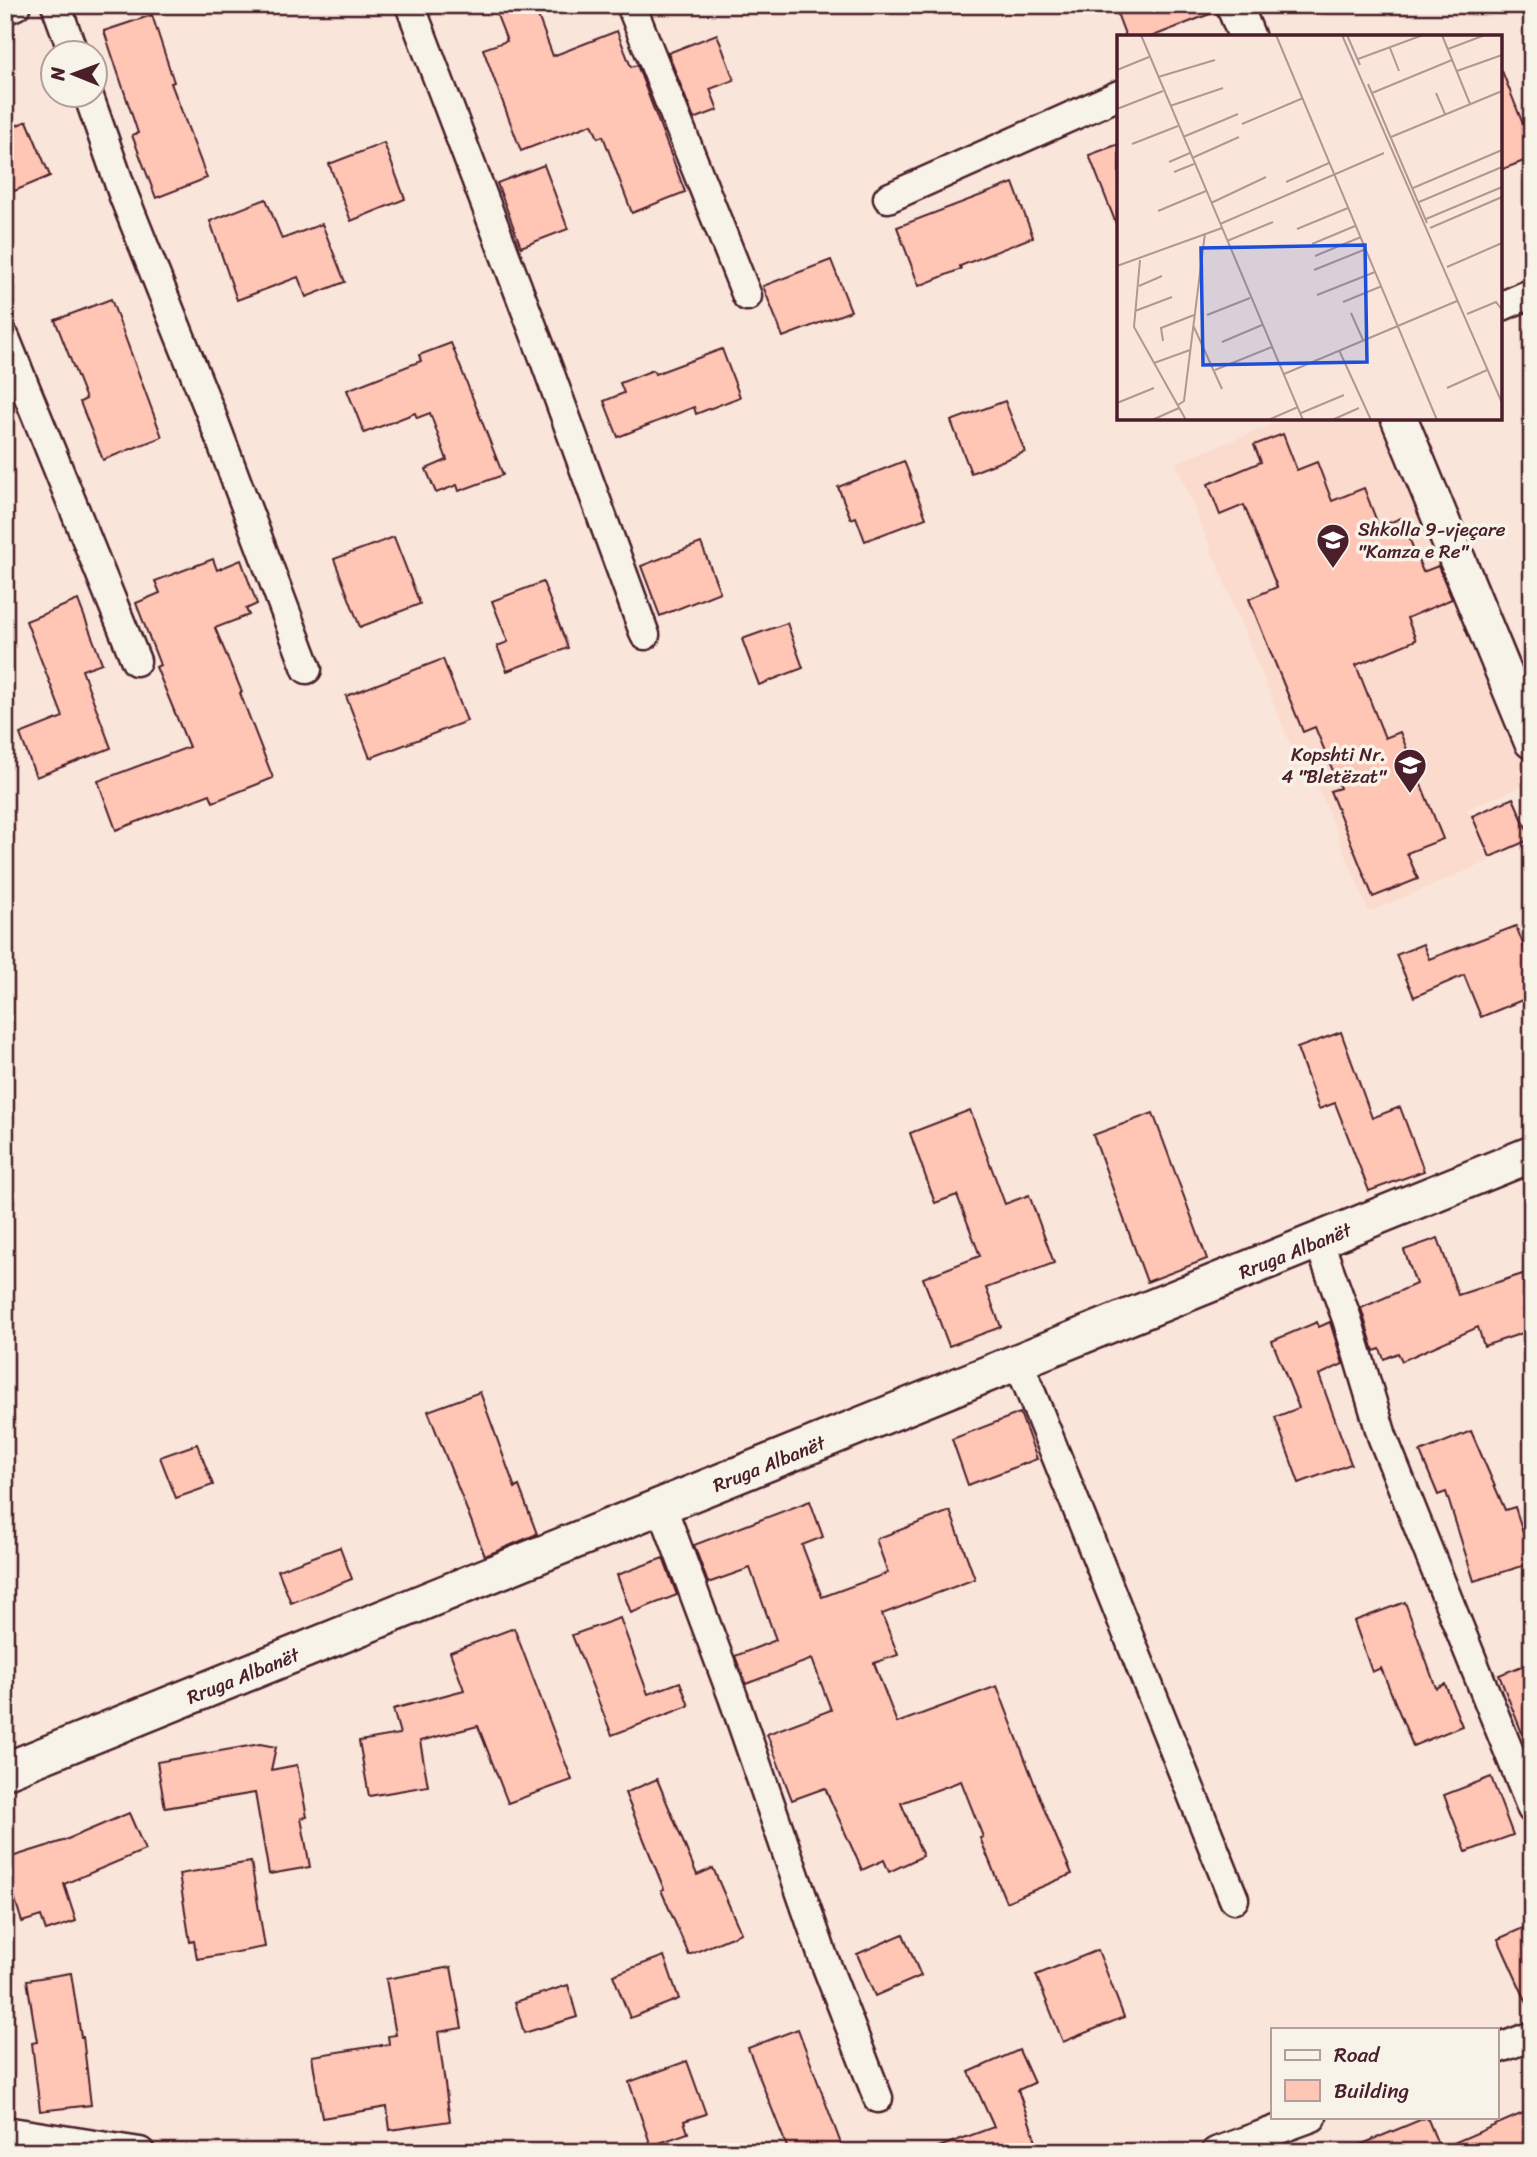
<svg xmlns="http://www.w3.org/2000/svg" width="1537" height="2157" font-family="Sriracha,sans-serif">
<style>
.built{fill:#fbdbce}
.building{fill:#ffc5b5;stroke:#4a1f2b;stroke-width:2}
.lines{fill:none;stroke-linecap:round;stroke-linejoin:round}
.minor-casing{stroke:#4a1f2b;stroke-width:33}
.tertiary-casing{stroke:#4a1f2b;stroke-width:40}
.minor{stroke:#f7f3e8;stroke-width:28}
.tertiary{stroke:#f7f3e8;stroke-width:35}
.labels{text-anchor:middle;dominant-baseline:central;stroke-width:7;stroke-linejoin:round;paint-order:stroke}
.poi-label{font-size:19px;fill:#4a1f2b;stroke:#f7f3e8;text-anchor:start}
.street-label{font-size:19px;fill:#4a1f2b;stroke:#f7f3e8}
.inset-road{fill:none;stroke:#b39693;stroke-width:2}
.view{fill:#1d4ed8;fill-opacity:0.15;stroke:#1d4ed8;stroke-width:3.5}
.inset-edge{fill:none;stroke:#4a1f2b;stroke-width:3.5}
</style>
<rect width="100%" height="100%" fill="#f9e5d9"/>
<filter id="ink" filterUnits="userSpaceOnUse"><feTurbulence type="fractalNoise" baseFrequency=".0143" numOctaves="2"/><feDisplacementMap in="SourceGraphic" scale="14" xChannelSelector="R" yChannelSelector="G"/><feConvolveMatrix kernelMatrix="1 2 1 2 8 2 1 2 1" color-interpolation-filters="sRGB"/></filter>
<g filter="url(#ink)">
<path class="built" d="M1288,418H1385L1532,777V782L1467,809L1489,861L1369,912L1304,753L1295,756L1176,463Z"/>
<g class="building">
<path d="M493,5H534L553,56L617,31L631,67L637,65L685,192L632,213L603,136L598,138L592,124L521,151L483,49L507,41Z"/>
<path d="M1114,5H1214L1215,12L1151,37H1126Z"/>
<path d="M152,15L174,82L171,83L207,178L156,198L132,135L138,133L104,31Z"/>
<path d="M717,34L734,80L710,89L718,110L694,119L668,53Z"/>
<path d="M1500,71H1502L1532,147V158L1500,170Z"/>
<path d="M27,121L50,176L5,195V130Z"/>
<path d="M384,143L405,199L351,221L329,164Z"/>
<path d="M1119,144V226H1117L1089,155Z"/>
<path d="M544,165L568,229L521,247L497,183Z"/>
<path d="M1013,183L1033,237L960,266L961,269L919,286L897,227Z"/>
<path d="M266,199L282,239L322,224L345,282L306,297L298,277L237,300L210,221Z"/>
<path d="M831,260L851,311L783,337L763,286Z"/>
<path d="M111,299L162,437L103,460L80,402L86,399L55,320Z"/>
<path d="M451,343L503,475L459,491L457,485L436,493L426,469L447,460L430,413L417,418L415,413L364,433L347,390L421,361L419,355Z"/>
<path d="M722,349L740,397L696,414L694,407L618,437L604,401L624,393L620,383L653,370L655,374Z"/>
<path d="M1005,401L1025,452L971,473L951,421Z"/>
<path d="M1283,434L1297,470L1317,462L1332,501L1364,488L1379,527L1401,518L1423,572L1438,566L1452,599L1407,618L1416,640L1356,665L1385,738L1400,732L1443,839L1407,853L1418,879L1373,897L1330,791L1340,788L1315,727L1303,732L1249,599L1277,587L1244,505L1220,515L1208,484L1261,462L1254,445Z"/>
<path d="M904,461L926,518L865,541L856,517L851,519L838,487Z"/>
<path d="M394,537L420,604L360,627L334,559Z"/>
<path d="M701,543L720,592L660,616L641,566Z"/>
<path d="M213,559L217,570L241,560L257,604L246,609L249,615L215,628L242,692L240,693L273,778L213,802L210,794L116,830L98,781L189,747L156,667L160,665L136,603L160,593L155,581Z"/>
<path d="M543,582L568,648L507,671L497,646L508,642L492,601Z"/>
<path d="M78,600L102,663L82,670L111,748L36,777L20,734L63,717L26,621Z"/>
<path d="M787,623L803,668L759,685L742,639Z"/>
<path d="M443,659L467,721L370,758L346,696Z"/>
<path d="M1513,798L1531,839L1490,857L1472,816Z"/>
<path d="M1516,926L1532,967V996L1481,1017L1464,975L1414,997L1396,955L1423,944L1429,959Z"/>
<path d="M1341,1032L1372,1118L1400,1107L1424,1171L1369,1191L1335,1103L1319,1109L1297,1048Z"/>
<path d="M970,1110L1005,1204L1029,1195L1054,1263L986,1288L1001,1327L949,1346L923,1278L980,1256L957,1195L935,1203L910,1133Z"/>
<path d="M1153,1113L1207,1259L1147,1282L1093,1135Z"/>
<path d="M1438,1238L1458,1295L1532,1271V1327L1523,1330V1333L1484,1346L1478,1327L1402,1361L1398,1353L1384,1359L1380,1349L1374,1351L1361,1308L1416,1284L1404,1250Z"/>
<path d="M1317,1322L1319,1327L1330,1322L1343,1364L1319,1375L1351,1464L1299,1483L1275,1417L1299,1408L1272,1341Z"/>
<path d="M480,1392L515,1488L519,1486L537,1534L485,1556L428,1411Z"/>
<path d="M1020,1413L1037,1459L968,1485L952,1439Z"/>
<path d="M1471,1431L1505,1510L1515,1507L1532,1560V1563L1474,1581L1446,1492L1438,1495L1420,1452Z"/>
<path d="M197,1444L213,1485L176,1498L160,1457Z"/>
<path d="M810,1501L823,1537L802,1545L822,1597L888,1573L876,1539L950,1511L975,1579L882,1614L898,1655L874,1663L897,1723L997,1686L1045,1811L1072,1874L1006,1902L980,1838L983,1837L961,1781L901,1803L923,1856L889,1872L884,1860L862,1870L825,1788L792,1800L767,1734L831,1710L812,1659L746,1684L735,1656L776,1640L750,1568L708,1583L694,1545Z"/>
<path d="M340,1547L352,1579L291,1603L278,1570Z"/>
<path d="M663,1558L677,1595L631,1613L617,1575Z"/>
<path d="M1405,1602L1436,1688L1445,1684L1462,1726L1413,1746L1381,1668L1372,1672L1354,1621Z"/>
<path d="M620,1618L648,1694L680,1682L689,1706L612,1735L572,1635Z"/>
<path d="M514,1628L572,1780L508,1803L478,1726L420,1741L428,1786L369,1796L359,1741L400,1734L393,1709L464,1690L450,1652Z"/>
<path d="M1532,1662V1753H1530L1499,1675Z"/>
<path d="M260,1744L276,1747L271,1770L297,1765L307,1817L301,1818L310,1867L269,1874L255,1793L165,1808L157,1762Z"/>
<path d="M1491,1777L1513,1835L1466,1852L1444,1795Z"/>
<path d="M657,1779L697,1875L713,1868L741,1933L689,1955L661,1890L664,1889L625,1793Z"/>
<path d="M129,1813L145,1850L64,1884L76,1921L46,1931L41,1916L22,1922L5,1867V1859L63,1841Z"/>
<path d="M251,1862L265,1947L197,1959L194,1941L190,1942L179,1874Z"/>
<path d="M1532,1924V2014L1498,1939Z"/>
<path d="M903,1934L921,1976L875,1996L857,1954Z"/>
<path d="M1098,1950L1124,2017L1063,2042L1036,1975Z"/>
<path d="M664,1956L679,1999L630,2018L613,1975Z"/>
<path d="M451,1967L462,2028L438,2032L450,2121L390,2130L387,2107L322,2118L312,2056L389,2044L388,2036L396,2035L386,1979Z"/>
<path d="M71,1973L81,2037H83L91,2105L40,2111L32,2043L37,2042L27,1980Z"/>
<path d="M568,1985L577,2017L524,2033L515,2002Z"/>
<path d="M798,2029L844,2152H789L748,2048Z"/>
<path d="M1019,2050L1034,2083L1018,2090L1040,2152H937L936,2148L994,2127L969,2072Z"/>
<path d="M687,2061L706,2114L684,2121L688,2133L651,2146L629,2082Z"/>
<path d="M1523,2113L1532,2134V2152H1343L1427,2117L1440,2149Z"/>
</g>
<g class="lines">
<defs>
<g id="minor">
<path d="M56,5L73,52"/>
<path d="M410,5L543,355L645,635"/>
<path d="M631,5L747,296"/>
<path d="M5,10L16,5"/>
<path d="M88,94L123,194L211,414L307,669"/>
<path d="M888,198L1119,95"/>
<path d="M1500,307L1532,293"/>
<path d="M5,338L136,661"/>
<path d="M1319,1242L1347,1319L1382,1436L1532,1809"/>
<path d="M1019,1363L1234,1899"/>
<path d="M662,1507L733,1697L822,1954L878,2098"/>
<path d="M1497,2049L1532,2036"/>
<path d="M5,2131L140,2152"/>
<path d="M1216,2152L1312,2117"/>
</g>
<g id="tertiary">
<path d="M1234,5L1247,37"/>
<path d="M1399,418L1532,741"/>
<path d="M5,1771L1532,1154"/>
</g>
</defs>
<use href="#minor" class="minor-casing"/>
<use href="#tertiary" class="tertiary-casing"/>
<use href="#minor" class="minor"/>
<use href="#tertiary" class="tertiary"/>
</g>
</g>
<defs>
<symbol id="school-pin" viewBox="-11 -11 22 30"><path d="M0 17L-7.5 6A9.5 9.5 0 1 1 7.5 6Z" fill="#4a1f2b" stroke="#f7f3e8"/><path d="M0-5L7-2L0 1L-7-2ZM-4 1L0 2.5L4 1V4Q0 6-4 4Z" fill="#fff"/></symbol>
</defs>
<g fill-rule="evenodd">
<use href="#school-pin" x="1314" y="521" width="38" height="52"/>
<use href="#school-pin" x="1391" y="746" width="38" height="52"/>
</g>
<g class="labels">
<g class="poi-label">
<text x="1358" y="529">Shkolla 9-vjeçare<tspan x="1358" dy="22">"Kamza e Re"</tspan></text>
<text x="1386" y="754" text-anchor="end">Kopshti Nr.<tspan x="1386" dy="22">4 "Bletëzat"</tspan></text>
</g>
<g class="street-label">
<text transform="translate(1295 1251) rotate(-22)">Rruga Albanët</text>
<text transform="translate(769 1464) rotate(-22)">Rruga Albanët</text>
<text transform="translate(243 1676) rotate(-22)">Rruga Albanët</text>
</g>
</g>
<g transform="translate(1117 35)">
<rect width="385" height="385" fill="#f9e5d9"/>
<path class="inset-road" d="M24,0L186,385M159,0L320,385M225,0L385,368M230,0L243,30M325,0L353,69M273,13L282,36M331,14L368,0M241,24L306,0M0,35L32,22M340,36L385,20M41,42L98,25M251,49L310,188M255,58L335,25M319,58L328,79M53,71L106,53M0,74L46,56M125,89L186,63M66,102L121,79M274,102L385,56M15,109L61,91M75,123L122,102M52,127L73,118M57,137L77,129M169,147L212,128M296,153L385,115M302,167L385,132M94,168L149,142M41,176L89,156M309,184L385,152M103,189L267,118M313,193L385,162M180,194L231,173M110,206L156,187M195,209L238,191M198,221L244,202M23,225L17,292L69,385M0,231L105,193M330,232L385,208M197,235L249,214M22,251L45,241M200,260L258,237M226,267L265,251M18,276L55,262M234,278L246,305M350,279L379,267L385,275M90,280L133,263M76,290L105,354M46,306L44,293L77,280M105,307L145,290M222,315L254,385M37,328L73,315M98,335L155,312M167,339L340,266M330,353L370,335M0,368L37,353M61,370L67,366L88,198M184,378L227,360M35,385L62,373M151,385L181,372M215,385L242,373"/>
<path class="view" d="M248,210L250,327L86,330L84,213Z"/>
<rect width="385" height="385" class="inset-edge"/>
</g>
<rect width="1537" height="2157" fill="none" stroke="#f7f3e8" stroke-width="28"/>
<rect x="14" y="14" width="1509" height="2129" fill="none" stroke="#4a1f2b" stroke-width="2.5" filter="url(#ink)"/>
<rect x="1271" y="2028" width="228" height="91" fill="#f7f3e8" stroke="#b29e9c" stroke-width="2"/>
<rect x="1285" y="2050" width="35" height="10" fill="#f7f3e8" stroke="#b29e9c" stroke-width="2"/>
<text x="1334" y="2062" font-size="21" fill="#4a1f2b">Road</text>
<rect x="1285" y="2080" width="35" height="21" fill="#ffc5b5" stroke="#b29e9c" stroke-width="2"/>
<text x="1334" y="2098" font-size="21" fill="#4a1f2b">Building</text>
<g transform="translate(74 74) rotate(271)"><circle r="33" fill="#f7f3e8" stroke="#b29e9c" stroke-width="2"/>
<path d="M0-5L12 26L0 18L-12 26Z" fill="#4a1f2b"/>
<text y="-10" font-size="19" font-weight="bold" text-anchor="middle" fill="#4a1f2b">N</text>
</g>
</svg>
